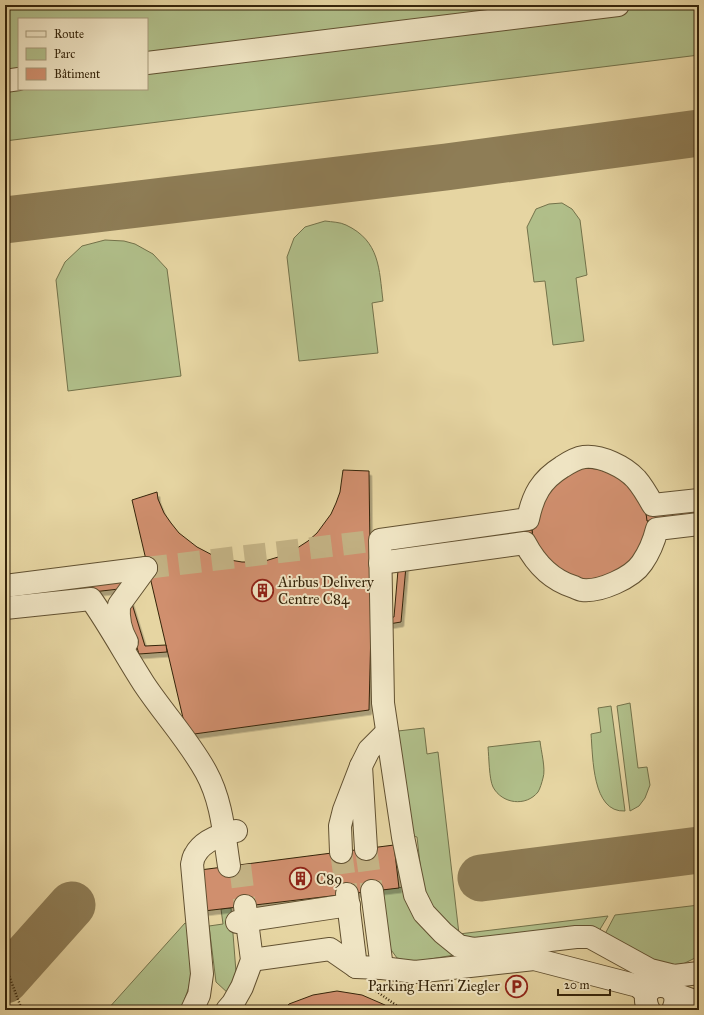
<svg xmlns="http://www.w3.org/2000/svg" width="704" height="1015" font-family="'IM FELL Great Primer',serif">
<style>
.green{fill:#b0be89;stroke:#73724a;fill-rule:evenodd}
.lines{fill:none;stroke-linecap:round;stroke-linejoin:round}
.taxiway{stroke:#8e7d56;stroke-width:47}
.building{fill:#d08f6e;stroke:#36250b;filter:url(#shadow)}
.minor-tunnel{stroke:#c3b284;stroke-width:22;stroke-dasharray:22 11;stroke-linecap:butt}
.minor-casing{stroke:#625131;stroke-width:24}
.path{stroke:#36250b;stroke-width:2.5;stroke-dasharray:1 2;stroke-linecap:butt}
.minor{stroke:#efe4c3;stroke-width:22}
.labels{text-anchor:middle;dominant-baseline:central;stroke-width:4;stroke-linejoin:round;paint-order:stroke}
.poi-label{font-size:15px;fill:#36250b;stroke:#efe4c3;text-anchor:start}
</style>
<defs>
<filter id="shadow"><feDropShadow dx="2.5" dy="4.5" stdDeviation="0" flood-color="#0004"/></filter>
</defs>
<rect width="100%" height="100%" fill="#e6d5a2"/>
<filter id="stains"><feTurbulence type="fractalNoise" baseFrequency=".005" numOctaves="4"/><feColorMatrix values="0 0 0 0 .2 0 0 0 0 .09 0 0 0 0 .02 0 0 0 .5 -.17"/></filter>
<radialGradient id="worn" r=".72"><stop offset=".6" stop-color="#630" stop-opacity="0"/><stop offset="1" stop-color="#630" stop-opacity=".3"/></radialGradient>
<g class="green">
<path d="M5,5H699V55L5,141ZM19,19H147V89H19Z"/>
<path d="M562,203L572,209L580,220L587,275L576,278L584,341L553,345L545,281L534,282L527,227L536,209L549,204Z"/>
<path d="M325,221C332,222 340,222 346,225C380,241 379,269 383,301L372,303L378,353L299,361L287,257L294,238L305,227Z"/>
<path d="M105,240L124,241L135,244L153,254L167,269L181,376L68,391L56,280L65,262L82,246Z"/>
<path d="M630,703L638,768L647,767L650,785L645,798L639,806L630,811L617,706Z"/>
<path d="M611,706L625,811C592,813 593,757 591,734L601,732L598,708Z"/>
<path d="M424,728L427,754L438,752L459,934L608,916L599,931L471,942L445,927L423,890L417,837L409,835L398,731Z"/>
<path d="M540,741C541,751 546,769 543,778C542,782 540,789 538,792C526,807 502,804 493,787C489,779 489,757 488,747Z"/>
<path d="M5,836L8,859V901L5,910Z"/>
<path d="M405,887L454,955L413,962L397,958L389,947L376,890Z"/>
<path d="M699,905V958H695L681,965L664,966L605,934L615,915Z"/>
<path d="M231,908L236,972L229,994L216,982L209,926L223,924L221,909Z"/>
<path d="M185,923L192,927L193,962L189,987L181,1009L107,1010Z"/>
</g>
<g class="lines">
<g class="taxiway">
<path d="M5,220L446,167L699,133"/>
<path d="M481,878L699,850"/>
<path d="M5,980L72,905"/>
</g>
</g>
<g class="building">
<path d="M583,468L598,469L624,479L645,509L648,523L647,530L629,569L582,583L540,556L533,538L532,529L551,483Z"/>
<path d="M343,470L369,471L371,627L369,710L187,735L132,500L157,492L158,499L164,513L171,523L179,533L197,547L218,558L242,562H254L265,561L288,554L308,541L317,533L331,514L336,503L340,492Z"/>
<path d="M699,507V515L647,521L646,513Z"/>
<path d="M532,530L533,538L407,555L401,622L371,627V619L394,617L400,547Z"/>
<path d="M125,581L145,646L166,645L167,652L139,654L119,589L5,602V594Z"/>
<path d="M394,845L399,888L204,911L200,870Z"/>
<path d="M337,991L362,995L385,1005L391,1010H283L289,1004L313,995Z"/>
</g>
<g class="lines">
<g class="minor-tunnel">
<path d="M146,568L380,540"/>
<path d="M366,849L372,891"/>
<path d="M341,852L347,894"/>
<path d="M240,865L245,906"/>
</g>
<defs>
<g id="minor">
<path d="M147,63L618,5"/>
<path d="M5,81L19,79"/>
<path d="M699,500L653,505C648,496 643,487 636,479C625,467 601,455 584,457C577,458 568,463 562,467C541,480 533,495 528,519L380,540L383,703L403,837L415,895L424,913L443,933L459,946L474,949L576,937H590L650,970L674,976L699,973"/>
<path d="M380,563L525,543C536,564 551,580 574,587C576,588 580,590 582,590C600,592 632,578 642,563C649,553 654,541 657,529L699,524"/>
<path d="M5,586L146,568"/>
<path d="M5,608L91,599C110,626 126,656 144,684C164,714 189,741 206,772C222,801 224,834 229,866"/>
<path d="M127,642C121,632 118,618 119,605L146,568"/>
<path d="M361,766L369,750L387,732"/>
<path d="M341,852L340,826L344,810L361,766L366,849"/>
<path d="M372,891L382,968"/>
<path d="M347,894L356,967"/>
<path d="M237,922L349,905"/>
<path d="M252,960L330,949L356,967L382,968L415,972L534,959L638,986L647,994"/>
<path d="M675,994L689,999L699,1004"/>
<path d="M192,1010L199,995L202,974L192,864C193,862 193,857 195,855C202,841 222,834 236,831"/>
<path d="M227,1010L233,1003L242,987L252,960L245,906"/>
<path d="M649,1010C633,979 687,977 673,1010"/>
</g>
</defs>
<use href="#minor" class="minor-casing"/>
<g class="path">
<path d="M5,965L22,1010"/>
<path d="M376,991L403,1010"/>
</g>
<use href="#minor" class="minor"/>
</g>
<defs>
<symbol id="building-ring" viewBox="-11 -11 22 22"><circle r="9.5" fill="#efe4c3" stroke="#8f2418" stroke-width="1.5"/><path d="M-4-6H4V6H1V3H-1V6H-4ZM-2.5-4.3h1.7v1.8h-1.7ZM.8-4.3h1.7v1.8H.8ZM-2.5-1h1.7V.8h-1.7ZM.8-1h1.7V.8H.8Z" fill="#8f2418"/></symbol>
<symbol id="parking-ring" viewBox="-11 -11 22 22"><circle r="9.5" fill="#efe4c3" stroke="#8f2418" stroke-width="1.5"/><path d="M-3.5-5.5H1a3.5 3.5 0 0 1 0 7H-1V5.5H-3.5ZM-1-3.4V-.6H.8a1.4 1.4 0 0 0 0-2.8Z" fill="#8f2418"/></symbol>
</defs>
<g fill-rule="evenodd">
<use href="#building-ring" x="250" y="578" width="25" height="25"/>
<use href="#building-ring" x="288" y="866" width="25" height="25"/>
<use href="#parking-ring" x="504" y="974" width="25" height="25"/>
</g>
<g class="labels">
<g class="poi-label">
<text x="278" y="582">Airbus Delivery<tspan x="278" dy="17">Centre C84</tspan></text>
<text x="316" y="879">C89</text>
<text x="500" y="986" text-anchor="end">Parking Henri Ziegler</text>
</g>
</g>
<rect width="704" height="1015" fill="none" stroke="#e6d5a2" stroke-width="20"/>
<rect x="6" y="6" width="692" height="1003" fill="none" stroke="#36250b" stroke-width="2"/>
<rect x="10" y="10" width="684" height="995" fill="none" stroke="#36250b"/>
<rect x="18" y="18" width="130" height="72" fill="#efe4c3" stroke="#a59879"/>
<rect x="26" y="31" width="20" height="6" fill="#efe4c3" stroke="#a59879"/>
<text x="54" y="38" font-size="12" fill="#36250b">Route</text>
<rect x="26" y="48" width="20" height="12" fill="#b0be89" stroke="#a59879"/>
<text x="54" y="58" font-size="12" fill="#36250b">Parc</text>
<rect x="26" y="68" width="20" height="12" fill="#d08f6e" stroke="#a59879"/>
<text x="54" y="78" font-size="12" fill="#36250b">Bâtiment</text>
<path d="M558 989v6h52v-6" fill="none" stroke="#36250b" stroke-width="2"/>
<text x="564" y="989" font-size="12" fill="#36250b" stroke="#efe4c3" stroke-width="3" paint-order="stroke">20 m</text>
<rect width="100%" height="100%" filter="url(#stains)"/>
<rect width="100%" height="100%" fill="url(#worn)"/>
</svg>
